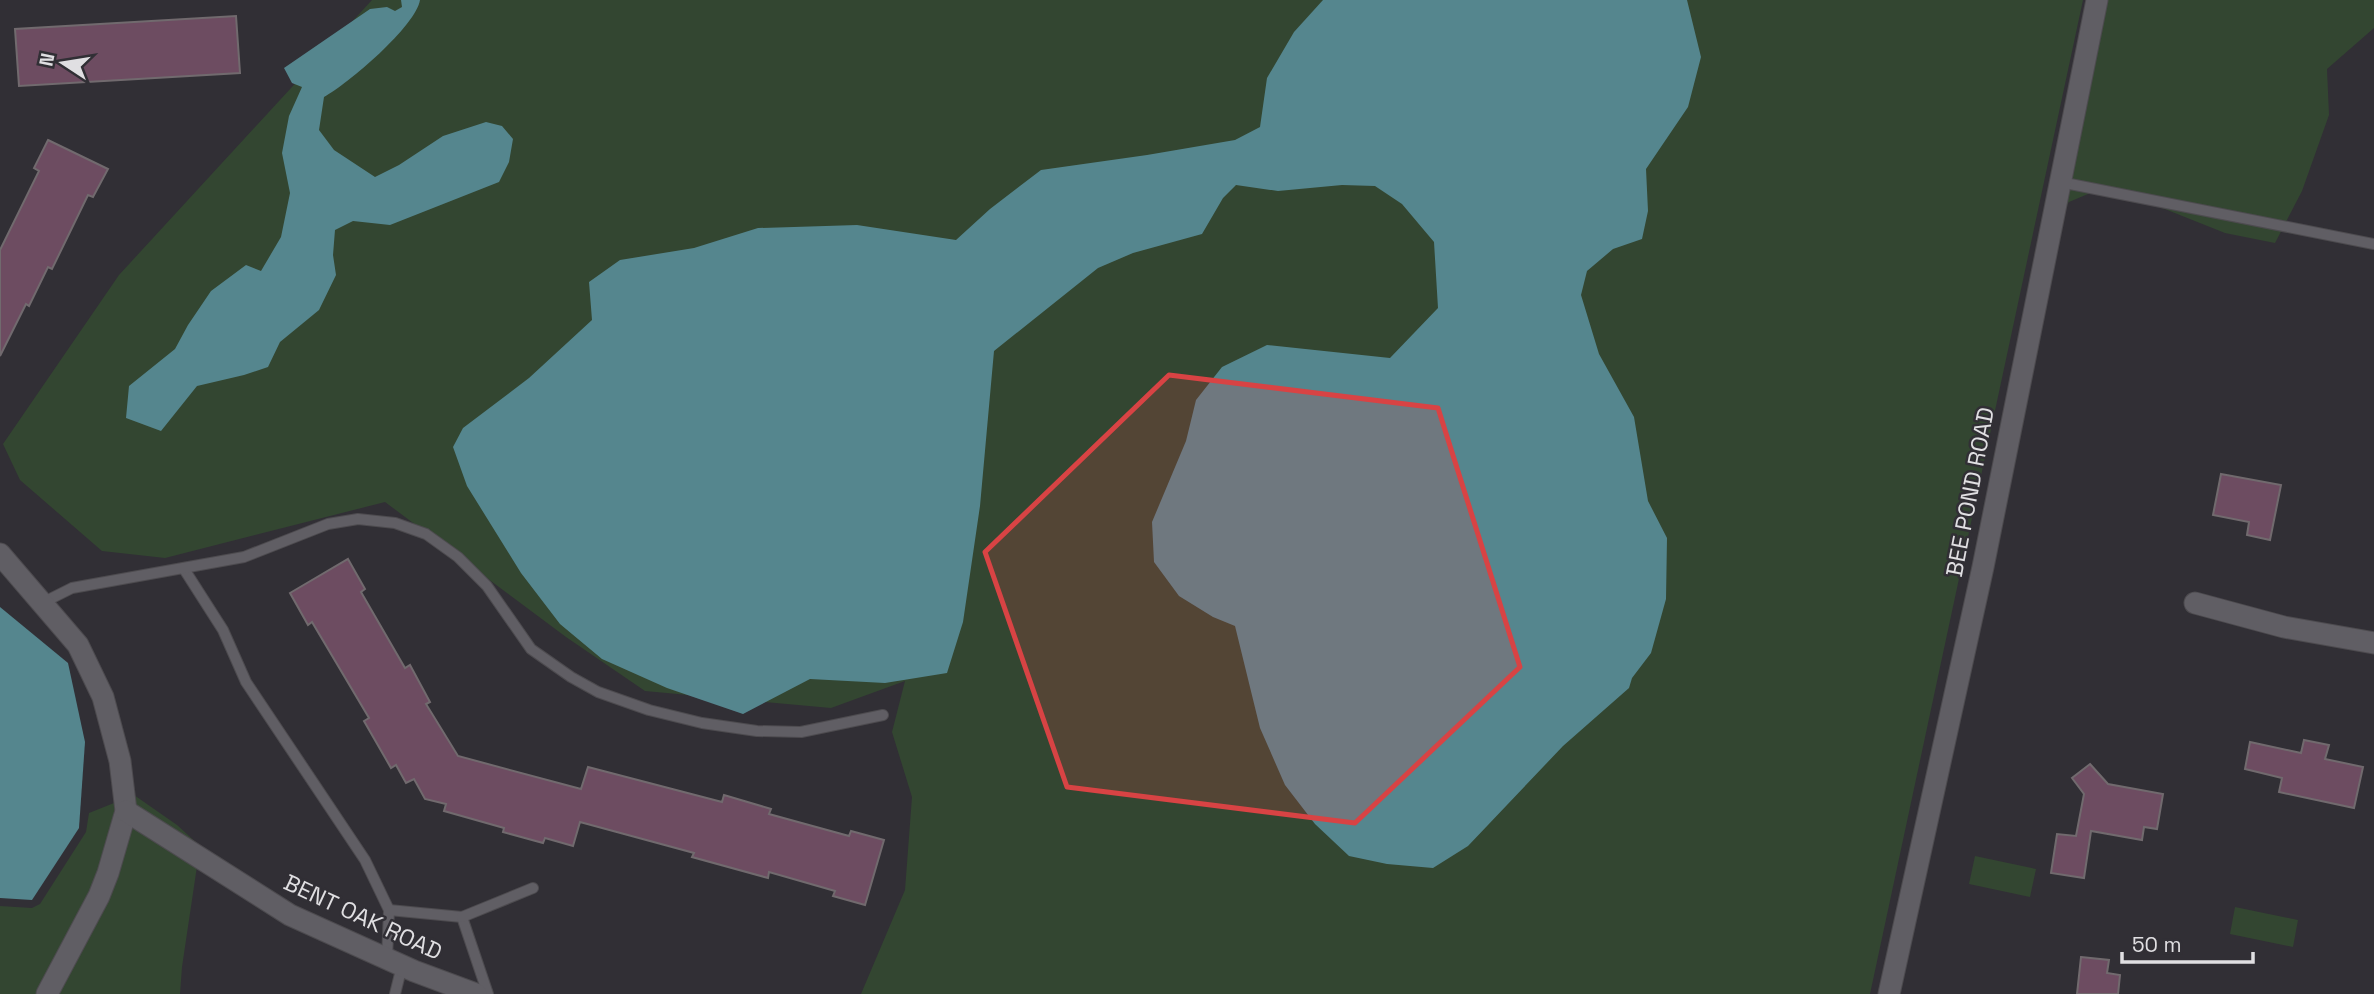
<svg xmlns="http://www.w3.org/2000/svg" width="2374" height="994" font-family="'Space Grotesk',sans-serif">
<style>
.green{fill:#334631}
.water{fill:#55868e}
.building{fill:#6d4c61;stroke:#716a6e;stroke-width:2}
.lines{fill:none;stroke-linecap:round;stroke-linejoin:round}
.lane-casing{stroke:#4d4b4f;stroke-width:12}
.street-casing{stroke:#4d4b4f;stroke-width:23}
.lane{stroke:#605e64;stroke-width:10}
.street{stroke:#605e64;stroke-width:21}
.marked{fill:#d84344;fill-opacity:0.2;stroke:#d84344;stroke-width:5;stroke-linejoin:round}
.labels{text-anchor:middle;dominant-baseline:central;stroke-width:5;stroke-linejoin:round;paint-order:stroke}
.street-label{font-size:23px;fill:#e0dfe2;stroke:#312f35}
</style>
<rect width="100%" height="100%" fill="#312f35"/>
<g class="green">
<path d="M372,0H2083L1870,994H861L905,890L912,797L892,732L905,681L831,708L645,691L566,637L385,502L165,558L102,551L20,480L3,444L119,275Z"/>
<path d="M2107,0H2374V28L2327,69L2329,115L2302,191L2275,243L2225,233L2107,186L2069,202L2065,207Z"/>
<path d="M134,795L177,825L200,846L182,967L180,994H0V906L32,908L40,904L86,832L89,813Z"/>
<path d="M1975,856L2036,869L2030,897L1969,884Z"/>
<path d="M2235,907L2298,920L2293,947L2230,934Z"/>
</g>
<g class="water">
<path d="M401,0H420C416,26 348,84 324,97L319,130L334,150L375,177L399,165L443,136L486,122L502,126L513,139L509,162L499,182L390,225L353,221L335,230L333,255L336,275L319,310L280,342L268,367L244,375L197,386L161,431L126,418L129,386L175,349L188,325L211,291L246,265L261,271L281,237L290,193L282,153L289,116L302,87L292,83L284,68L370,9L387,7L395,11L402,7Z"/>
<path d="M1323,0H1687L1701,57L1688,107L1646,169L1648,211L1642,239L1613,249L1587,271L1581,295L1599,354L1634,417L1648,501L1667,538L1666,599L1651,653L1632,678L1629,688L1563,746L1468,846L1433,868L1387,864L1349,856L1315,824L1285,785L1260,728L1235,626L1213,617L1179,596L1154,562L1152,522L1186,441L1196,400L1222,367L1267,345L1390,358L1438,308L1434,242L1402,204L1375,186L1342,185L1278,191L1236,185L1223,198L1202,234L1133,253L1098,268L994,351L980,506L963,622L947,673L885,683L810,679L743,714L667,688L602,659L560,624L521,573L467,486L453,447L463,428L529,378L592,320L589,282L620,260L694,248L758,228L857,225L956,240L990,209L1041,170L1147,155L1235,140L1260,127L1267,78L1294,32Z"/>
<path d="M0,607L68,663L85,742L79,828L32,900L0,898Z"/>
</g>
<g class="building">
<path d="M236,16L240,73L19,86L15,29Z"/>
<path d="M48,140L108,169L93,197L88,195L52,269L48,267L29,306L26,304L0,356V250L39,171L34,168Z"/>
<path d="M2221,474L2281,485L2270,540L2247,535L2249,522L2213,515Z"/>
<path d="M348,559L365,589L361,592L405,668L410,665L430,702L426,704L458,756L581,789L588,767L722,802L724,795L771,809L769,814L849,836L851,831L884,840L865,905L833,896L835,891L769,872L768,878L692,857L694,853L580,822L573,846L545,838L543,843L503,832L504,828L444,811L446,804L425,799L414,779L406,783L396,765L391,768L364,721L369,718L312,622L308,625L290,593Z"/>
<path d="M2304,740L2329,745L2325,759L2363,767L2354,808L2279,792L2282,778L2245,769L2250,742L2301,753Z"/>
<path d="M2090,764L2108,784L2163,794L2157,829L2144,827L2142,840L2091,831L2084,878L2051,873L2057,834L2076,836L2084,794L2072,778Z"/>
<path d="M2081,957L2109,960L2107,973L2120,975L2118,994H2077Z"/>
</g>
<g class="lines">
<defs>
<g id="lane">
<path d="M2060,182L2374,244"/>
<path d="M184,569L223,630L246,682L365,860L389,910L387,959"/>
<path d="M42,603L72,588L244,557L328,524L358,519L395,523L426,534L458,557L487,586L531,649L571,677L598,692L649,710L702,723L757,731L801,732L883,715"/>
<path d="M389,910L462,917L488,994"/>
<path d="M462,917L533,888"/>
<path d="M395,994L402,966"/>
</g>
<g id="street">
<path d="M0,554L78,645L103,697L120,761L126,811L108,873L99,896L47,994"/>
<path d="M2195,603L2284,627L2374,643"/>
<path d="M126,811L290,915L414,971L476,994"/>
<path d="M1889,994L1983,567L2097,0"/>
</g>
</defs>
<use href="#lane" class="lane-casing"/>
<use href="#street" class="street-casing"/>
<use href="#lane" class="lane"/>
<use href="#street" class="street"/>
</g>
<path class="marked" d="M1169,375L1438,408L1520,667L1355,823L1067,787L985,552Z"/>
<g class="labels">
<g class="street-label">
<text transform="translate(1970 492) rotate(-79)">BEE POND ROAD</text>
<text transform="translate(363 917) rotate(25)">BENT OAK ROAD</text>
</g>
</g>
<g transform="translate(63 63) rotate(282)" stroke="#312f35" stroke-width="5" paint-order="stroke">
<path d="M0-5L12 26L0 18L-12 26Z" fill="#e0dfe2"/>
<text y="-10" font-size="19" font-weight="bold" text-anchor="middle" fill="#e0dfe2">N</text>
</g>
<path d="M2122 952v10h131v-10" fill="none" stroke="#e0dfe2" stroke-width="3.5"/>
<text x="2132" y="952" font-size="21" fill="#e0dfe2" stroke="#312f35" stroke-width="5" paint-order="stroke">50 m</text>
</svg>
